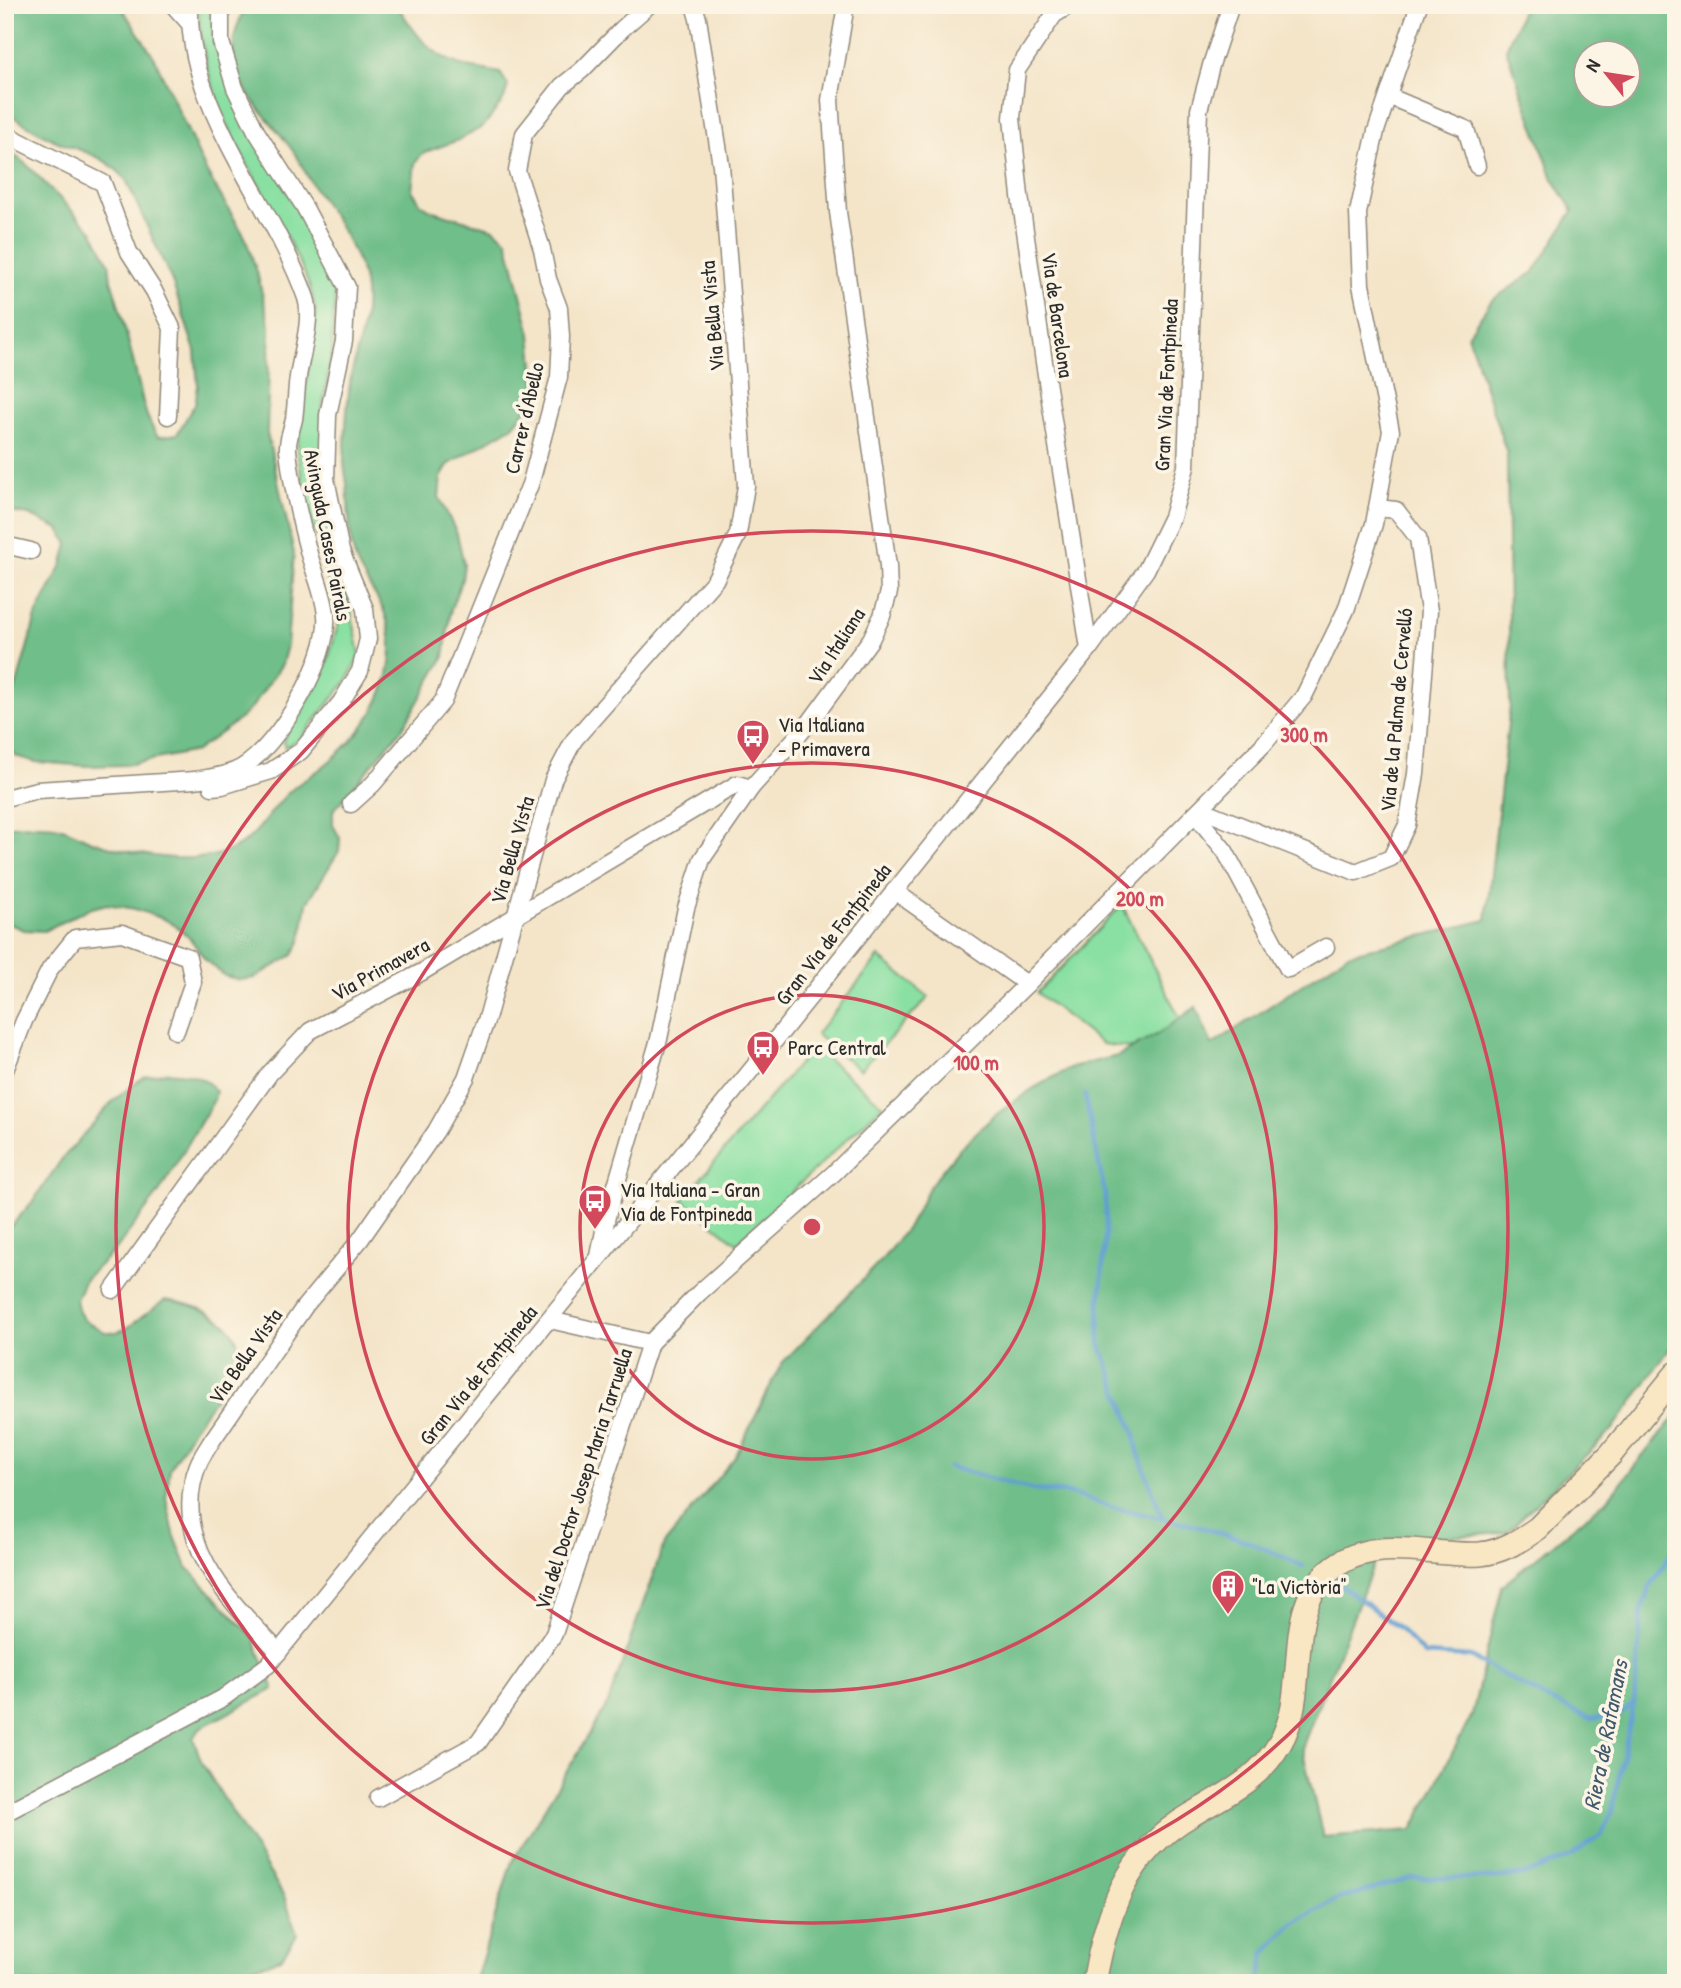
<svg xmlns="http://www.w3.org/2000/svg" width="1681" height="1988" font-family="'Patrick Hand',sans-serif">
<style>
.green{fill:#8ae0a3;stroke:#5a8667;stroke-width:2}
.forest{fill:#6fbe89;stroke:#4d745a;stroke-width:2;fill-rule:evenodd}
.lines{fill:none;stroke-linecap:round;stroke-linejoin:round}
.stream{stroke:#609fd2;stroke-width:4.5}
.minor-casing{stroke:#90887a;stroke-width:19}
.secondary-casing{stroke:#90887a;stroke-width:26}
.minor{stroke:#fff;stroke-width:16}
.secondary{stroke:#f9e7c3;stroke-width:23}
.ring{fill:none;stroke:#d1495b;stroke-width:3.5}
.labels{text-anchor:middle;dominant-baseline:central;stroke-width:7;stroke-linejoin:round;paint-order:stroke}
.street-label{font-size:21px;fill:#2b2b2b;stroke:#fcf5e5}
.poi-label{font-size:21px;fill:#2b2b2b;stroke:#fcf5e5;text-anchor:start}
.water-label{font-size:23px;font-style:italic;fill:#40596e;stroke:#fcf5e5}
.centre{fill:#d1495b;stroke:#fcf5e5;stroke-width:3.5}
.ring-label{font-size:21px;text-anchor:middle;font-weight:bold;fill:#d1495b;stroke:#fcf5e5;stroke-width:7;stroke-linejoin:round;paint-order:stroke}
</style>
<rect width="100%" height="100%" fill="#fcf5e5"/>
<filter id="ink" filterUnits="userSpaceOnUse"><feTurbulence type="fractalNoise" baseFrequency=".0143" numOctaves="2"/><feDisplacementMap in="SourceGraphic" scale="14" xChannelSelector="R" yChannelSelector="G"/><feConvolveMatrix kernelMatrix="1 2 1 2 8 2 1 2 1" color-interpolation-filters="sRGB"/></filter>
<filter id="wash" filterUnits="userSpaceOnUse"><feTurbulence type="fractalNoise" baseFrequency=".00686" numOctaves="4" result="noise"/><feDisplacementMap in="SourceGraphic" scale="28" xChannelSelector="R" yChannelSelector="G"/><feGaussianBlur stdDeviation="1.57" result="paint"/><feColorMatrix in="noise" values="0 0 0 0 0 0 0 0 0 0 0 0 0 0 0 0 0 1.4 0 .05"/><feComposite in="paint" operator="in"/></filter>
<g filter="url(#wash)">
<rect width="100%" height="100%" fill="#f4e5c9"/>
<g class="green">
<path d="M199,5H216L212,12L216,49L335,286L332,352L322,410L344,577L360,654L347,681L299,740L285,747L283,742L286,734L324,672L339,622L307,504L297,450L316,315C312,281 294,251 278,221C240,149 200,89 199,5Z"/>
<path d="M1122,905L1190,1038L1155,1052L1102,1044L1037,993Z"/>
<path d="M879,957L929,997L860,1070L816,1034Z"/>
<path d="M813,1047L883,1105L737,1243L682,1200Z"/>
</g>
<g class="forest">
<path d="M5,5H120L154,57L206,171L245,237L257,272L270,327L267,433L294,553L287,645L282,664L252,707L240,719L196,751L126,765L88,766L35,762L15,756L6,742L10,708L37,613L63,563L68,544L59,529L29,515L5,511V148L27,165L93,232L109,263L111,280C122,313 130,347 138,381C144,405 144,415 158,437L177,434L195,404L198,386L195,351L172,281L126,180C106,155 82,152 54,140C37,132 21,121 5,112Z"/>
<path d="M247,5H397C414,32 429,55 461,65C474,69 487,70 500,73L508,85L504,99L484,126L461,139L423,153L415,163L412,190L421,204L433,211L494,229L507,240L531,334L536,387L530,405L513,426L448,465L441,478L439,497L457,534L464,564L462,579L451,609L444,657L403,728L333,811V825L340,838L339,851L307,903L301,940L293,955L254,978L240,980L225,976L205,959L189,937L177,927L164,919L135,909L107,904L88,909L44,931L24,930L5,922V826C23,826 42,823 59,827C71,830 81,837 92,841C126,853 181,864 216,855C262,843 263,812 296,786C304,780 312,775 320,769C368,732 406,677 385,614C378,595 363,580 356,561C348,538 349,509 347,484C346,476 344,468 344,460C346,433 346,404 351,377C358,341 373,307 361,271C351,240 332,214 314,188C307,176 301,163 293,151C259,103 208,72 247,5Z"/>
<path d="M1524,5H1676V1340L1613,1429L1506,1533L1383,1541L1302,1748L1323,1837L1412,1830L1472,1715L1502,1586L1607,1500L1676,1415V1983H475L511,1864L608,1703L664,1544L735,1457L782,1363L880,1262L909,1225L931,1184L960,1148L994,1116L1032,1089L1072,1067L1118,1056L1158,1034L1196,1007L1212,1045L1348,954L1486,920L1510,705L1507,454L1468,335L1492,300L1534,272L1573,211L1553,179L1506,49ZM1586,52H1628V94H1586Z"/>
<path d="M167,1072C186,1074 203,1074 216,1091L214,1100L160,1191L116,1249L85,1279L76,1299L78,1310L83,1319L105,1332H117L127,1328L165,1300C200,1303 252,1326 236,1368L193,1429L175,1460L170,1469L166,1498L174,1534L187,1567L253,1637L274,1689L200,1728L193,1738L202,1763L284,1896L297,1934L282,1957L270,1963L220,1973L197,1983H5V1233L34,1200L61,1160L113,1101L143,1077Z"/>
</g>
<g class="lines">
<g class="stream">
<path d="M1085,1095L1105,1194L1106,1225L1099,1314L1100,1344L1135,1435L1138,1452L1163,1519"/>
<path d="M949,1467L1034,1490L1069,1493L1111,1507L1200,1527L1250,1542L1303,1566"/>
<path d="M1335,1581L1400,1629L1424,1654L1471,1657L1547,1699L1591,1719L1620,1715L1634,1703"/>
<path d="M1259,1983L1265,1953L1275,1942L1292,1924L1338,1899L1412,1878H1491L1527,1874L1570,1857L1600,1836L1611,1815L1634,1703L1642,1607L1649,1589L1676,1545"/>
</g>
</g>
</g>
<g filter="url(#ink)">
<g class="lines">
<defs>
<g id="minor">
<path d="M173,5L190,24"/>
<path d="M1070,5L1054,15L1017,70L1012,118L1020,196L1044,362L1089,649"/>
<path d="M1388,96L1466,129L1477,166"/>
<path d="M5,134L103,183L129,252L154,291L172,328L168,416"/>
<path d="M5,545L31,551"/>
<path d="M212,787L222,786L271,771L301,751L341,702L360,671L368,639L365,609L341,551L326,479L328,415L344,341L347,287L305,208L256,131L235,88L221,42V13L224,5"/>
<path d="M5,798L37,790L195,780C211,777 227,776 241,768C279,746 330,658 326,615C324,594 315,575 309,554C301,524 291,481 288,450C287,440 292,429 294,419C296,405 296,391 298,377C301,355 313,319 306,298C273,203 186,109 190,5"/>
<path d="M351,804L373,784L443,701L531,482L559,377L561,337L559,308L548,279L542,249L517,171L524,134L562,86L582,70L622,29L649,5"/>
<path d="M1200,809L1356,872L1391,858L1407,825L1416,774L1429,611L1418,538L1396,510L1377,508"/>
<path d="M1195,814L1225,851L1288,969L1326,947"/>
<path d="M894,891L1027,984"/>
<path d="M5,1070L24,1021L50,969L75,938L122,933L188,957L193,982L176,1031"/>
<path d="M599,1256L607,1216L659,1039L686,908L702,859L751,788L810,722L871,639L882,616L889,592L888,566L838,212L830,100L846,5"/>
<path d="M113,1290L270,1073L310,1031L422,972L737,784L751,788"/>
<path d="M550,1320L650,1343"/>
<path d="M279,1652C231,1602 168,1542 198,1465C201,1457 207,1449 211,1442L305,1306L360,1240L436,1131L466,1078L488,1015L553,780L574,740L715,580L738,534L746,486L721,165L698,19L694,5"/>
<path d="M378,1798L478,1743L554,1634L650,1343L699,1293L834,1173L1027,984L1263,745L1304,696L1346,610L1374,524L1391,431L1361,285L1358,213L1376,131L1419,5"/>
<path d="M5,1813L223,1698L268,1665L752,1069L1089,649L1146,570L1172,517L1186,467L1199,110L1212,62L1231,5"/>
</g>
<path id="secondary" d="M1094,1983C1107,1913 1125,1853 1191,1815C1226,1794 1259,1780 1280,1743C1313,1687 1277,1603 1340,1563C1380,1537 1435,1557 1480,1554C1502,1552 1521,1540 1538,1528L1611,1454L1676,1374"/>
</defs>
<use href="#minor" class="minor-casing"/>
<use href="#secondary" class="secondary-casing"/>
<use href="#minor" class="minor"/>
<use href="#secondary" class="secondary"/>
</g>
</g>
<g class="ring">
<circle cx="812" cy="1227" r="232"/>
<circle cx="812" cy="1227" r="464"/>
<circle cx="812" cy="1227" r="696"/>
</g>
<defs>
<symbol id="bus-pin" viewBox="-11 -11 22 30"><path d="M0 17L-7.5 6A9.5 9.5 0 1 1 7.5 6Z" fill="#d1495b" stroke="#fcf5e5"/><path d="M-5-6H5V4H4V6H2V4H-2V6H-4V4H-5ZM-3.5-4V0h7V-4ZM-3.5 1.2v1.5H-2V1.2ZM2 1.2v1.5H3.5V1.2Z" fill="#fff"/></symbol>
<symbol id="building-pin" viewBox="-11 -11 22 30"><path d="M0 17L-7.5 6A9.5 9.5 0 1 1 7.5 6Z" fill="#d1495b" stroke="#fcf5e5"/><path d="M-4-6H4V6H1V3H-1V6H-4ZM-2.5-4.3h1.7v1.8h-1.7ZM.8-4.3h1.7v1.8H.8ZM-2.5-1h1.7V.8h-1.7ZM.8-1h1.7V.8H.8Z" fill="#fff"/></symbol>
</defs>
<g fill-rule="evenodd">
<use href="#bus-pin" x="734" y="717" width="38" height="52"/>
<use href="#bus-pin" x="744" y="1028" width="38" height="52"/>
<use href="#bus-pin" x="576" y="1182" width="38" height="52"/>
<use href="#building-pin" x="1209" y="1567" width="38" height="52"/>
</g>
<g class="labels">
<g class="street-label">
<text transform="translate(1058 315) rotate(82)">Via de Barcelona</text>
<text transform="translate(712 316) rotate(-95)">Via Bella Vista</text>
<text transform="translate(1166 385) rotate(-87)">Gran Via de Fontpineda</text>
<text transform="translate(524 418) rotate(-77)">Carrer d'Abello</text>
<text transform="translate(328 535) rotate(79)">Avinguda Cases Pairals</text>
<text transform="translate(836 646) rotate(-57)">Via Italiana</text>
<text transform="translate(1396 710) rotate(-85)">Via de la Palma de Cervelló</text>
<text transform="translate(512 850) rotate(-74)">Via Bella Vista</text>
<text transform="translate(833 934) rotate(-52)">Gran Via de Fontpineda</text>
<text transform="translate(380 969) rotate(-29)">Via Primavera</text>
<text transform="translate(245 1356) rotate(-55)">Via Bella Vista</text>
<text transform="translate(478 1375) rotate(-51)">Gran Via de Fontpineda</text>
<text transform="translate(583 1479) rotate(-72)">Via del Doctor Josep Maria Tarruella</text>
</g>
<g class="poi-label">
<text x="778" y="724">Via Italiana<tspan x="778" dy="24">- Primavera</tspan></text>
<text x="788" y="1047">Parc Central</text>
<text x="620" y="1189">Via Italiana - Gran<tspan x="620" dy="24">Via de Fontpineda</tspan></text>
<text x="1252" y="1586">"La Victòria"</text>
</g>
<g class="water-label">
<text transform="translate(1605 1735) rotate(-79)">Riera de Rafamans</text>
</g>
</g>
<circle cx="812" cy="1227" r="10" class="centre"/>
<g class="ring-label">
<text x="1304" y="742">300 m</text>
<text x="1140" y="906">200 m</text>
<text x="976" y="1070">100 m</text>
</g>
<rect width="1681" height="1988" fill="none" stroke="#fcf5e5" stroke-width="28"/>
<g transform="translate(1607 74) rotate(300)"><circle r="33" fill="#fcf5e5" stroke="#a8a49b" stroke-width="2"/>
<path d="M0-5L12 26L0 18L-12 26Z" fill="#d1495b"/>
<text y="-10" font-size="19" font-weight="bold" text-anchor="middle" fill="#2b2b2b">N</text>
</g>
</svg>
